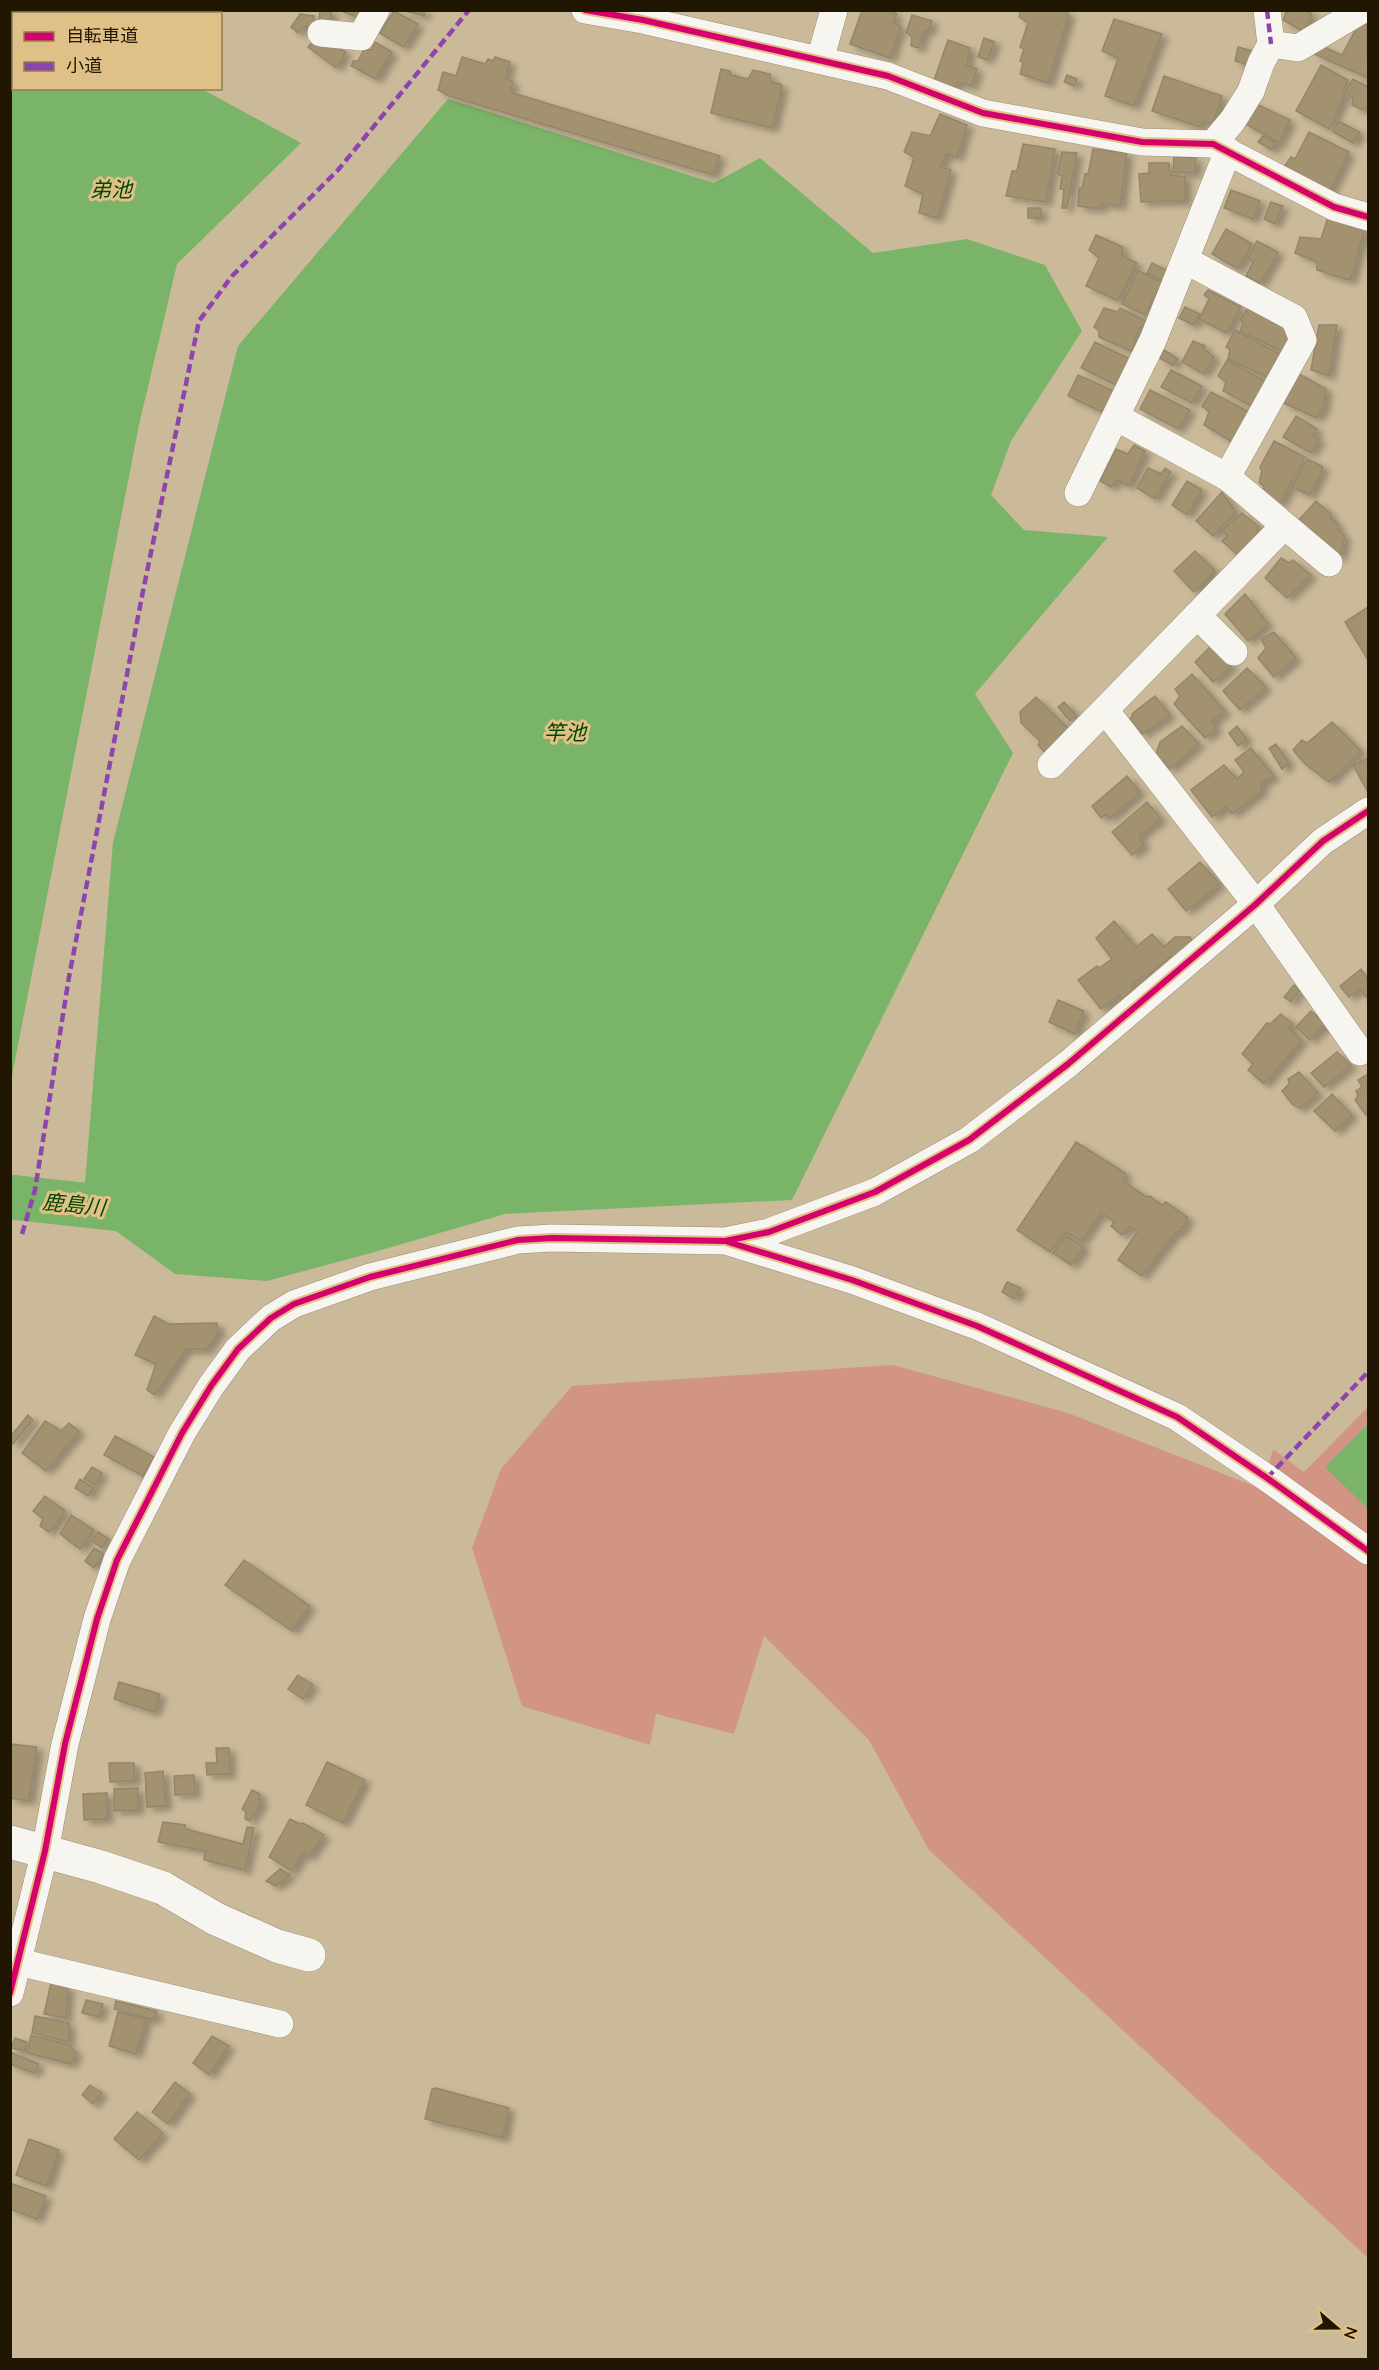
<svg xmlns="http://www.w3.org/2000/svg" width="1379" height="2370" font-family="Quicksand,'Noto Sans JP',sans-serif">
<style>
.green{fill:#d29584}
.water{fill:#7ab468}
.lines{fill:none;stroke-linecap:round;stroke-linejoin:round}
.river{stroke:#7ab468;stroke-width:45}
.building{fill:#a2926f;stroke:#93866d;stroke-width:1.5;filter:url(#shadow)}
.street-casing{stroke:#9a8d74;stroke-width:28}
.secondary-casing{stroke:#9a8d74;stroke-width:34}
.street{stroke:#f7f5f0;stroke-width:27}
.secondary{stroke:#f7f5f0;stroke-width:33}
.quiet{stroke:#8e44ad;stroke-width:4.5;stroke-dasharray:9 4.5;stroke-linecap:butt}
.cycleway-casing{stroke:#dfc086;stroke-width:10}
.cycleway{stroke:#d6006c;stroke-width:6}
.labels{text-anchor:middle;dominant-baseline:central;stroke-width:6;stroke-linejoin:round;paint-order:stroke}
.water-label{font-size:21px;font-style:italic;fill:#034706;stroke:#dfc086}
</style>
<defs>
<filter id="shadow"><feDropShadow dx="6" dy="4" stdDeviation="3" flood-color="#0004"/></filter>
</defs>
<rect width="100%" height="100%" fill="#cbba9a"/>
<path class="green" d="M893,1365L1068,1413L1262,1489L1273,1449L1304,1472L1368,1407V2258L929,1850L869,1740L764,1636L734,1734L656,1714L650,1745L522,1706L472,1548L501,1469L572,1386Z"/>
<g class="water">
<path d="M11,10H121L122,13L14,14V88L202,89L301,143L177,264L139,425L11,1081Z"/>
<path d="M448,99L714,183L760,158L873,253L967,239L1045,265L1082,331L1011,441L991,495L1024,530L1108,537L975,694L1013,753L792,1200L505,1214L371,1253L267,1281L175,1274L83,1207L113,842L238,346Z"/>
<path d="M1368,1424V1509L1325,1467Z"/>
</g>
<g class="lines">
<path class="river" d="M10,1197L138,1211"/>
</g>
<g class="building">
<path d="M320,10H332L330,23H319Z"/>
<path d="M338,10H367L362,19Z"/>
<path d="M401,10H425L424,16Z"/>
<path d="M862,10H887L897,14L893,23L901,26L890,58L850,44Z"/>
<path d="M1021,10H1062L1069,14L1048,83L1020,74L1023,63L1020,61L1024,49L1020,47L1028,23L1019,17Z"/>
<path d="M1287,10H1306L1312,14L1304,32L1283,20Z"/>
<path d="M394,11L418,24L404,47L379,33Z"/>
<path d="M300,14L314,16L313,26L303,27L298,33L291,27Z"/>
<path d="M912,15L932,21L929,31H924L919,48L911,46L912,37L906,33Z"/>
<path d="M1114,19L1162,34L1134,106L1105,96L1118,58L1102,51Z"/>
<path d="M1367,19L1368,78L1314,54L1319,45L1342,55L1359,23L1364,25Z"/>
<path d="M984,38L995,42L987,60L978,57Z"/>
<path d="M322,40L346,52L336,68L308,47L313,41Z"/>
<path d="M948,40L970,48L967,65L977,69L972,86L958,82L954,88L934,80Z"/>
<path d="M375,42L392,52L376,79L351,66L353,61H358L364,49L371,50Z"/>
<path d="M1238,47L1253,51L1249,65L1235,61Z"/>
<path d="M462,57L485,64L488,59L493,61L495,57L510,62L505,78L513,82L510,92L720,156L713,175L449,96L438,90L443,72L456,76Z"/>
<path d="M1321,65L1348,80L1342,93L1345,95L1329,129L1296,111Z"/>
<path d="M721,69L730,71L731,75L748,79L753,70L770,74L771,82L780,84L782,86L773,126L771,128L711,113Z"/>
<path d="M1067,75L1077,79L1074,86L1064,82Z"/>
<path d="M1164,76L1222,96L1213,123L1203,121L1200,127L1152,111Z"/>
<path d="M1353,79L1368,87V106L1362,110L1352,105L1353,98L1345,92Z"/>
<path d="M1254,103L1290,120L1279,143L1244,123Z"/>
<path d="M940,114L967,125L957,157L946,154L941,167L951,170L937,218L919,213L923,194L905,186L914,157L904,152L912,132L930,136Z"/>
<path d="M1338,121L1360,132L1353,143L1333,132Z"/>
<path d="M1309,132L1349,152L1328,195L1282,170L1291,157L1295,159Z"/>
<path d="M1263,136L1276,143L1272,150L1258,142Z"/>
<path d="M1023,144L1055,149L1046,202L1006,196L1012,171H1017Z"/>
<path d="M1093,149L1127,153L1120,206L1102,203L1099,209L1078,206L1079,188H1082L1085,174H1088Z"/>
<path d="M1062,152L1077,153L1067,208H1062L1064,189H1060L1062,176L1057,174Z"/>
<path d="M1174,157L1196,158L1195,173L1173,172Z"/>
<path d="M1149,163H1169L1170,175L1185,177V201L1141,202L1139,174L1149,173Z"/>
<path d="M1231,190L1260,201L1253,219L1224,208Z"/>
<path d="M1271,202L1283,206L1275,224L1264,219Z"/>
<rect x="1028" y="208" width="13" height="10"/>
<path d="M1328,217L1365,227L1351,279L1348,280L1317,270V262L1295,253L1300,237L1321,239Z"/>
<path d="M1226,229L1252,244L1238,269L1212,254Z"/>
<path d="M1096,235L1123,247L1122,255L1137,263L1118,301L1086,286L1099,258L1089,250Z"/>
<path d="M1257,241L1278,252L1260,284L1246,276L1253,262L1248,258Z"/>
<path d="M1152,263L1170,272L1165,282L1147,273Z"/>
<path d="M1138,270L1162,283L1145,315L1122,304Z"/>
<path d="M1208,290L1241,307L1226,333L1199,319L1209,299L1204,295Z"/>
<path d="M1185,307L1200,314L1193,325L1179,318Z"/>
<path d="M1104,308L1118,312L1120,308L1146,321L1144,327L1140,328L1134,341L1136,344L1131,351L1099,337V331L1094,327Z"/>
<path d="M1248,308L1287,328L1292,337L1283,352L1240,331L1243,323L1240,320Z"/>
<path d="M1319,325H1337L1329,376L1311,370Z"/>
<path d="M1235,330L1281,355L1267,377L1228,359L1230,350L1226,347Z"/>
<path d="M1193,341L1205,346L1204,349L1214,357L1204,374L1182,362Z"/>
<path d="M1095,342L1130,359L1116,385L1081,368Z"/>
<path d="M1164,350L1178,359L1173,365L1159,358Z"/>
<path d="M1227,360L1266,382L1251,406L1223,391L1226,382L1218,376Z"/>
<path d="M1171,370L1202,386L1192,403L1161,387Z"/>
<path d="M1299,374L1326,389L1324,406L1317,418L1283,403Z"/>
<path d="M1078,375L1114,391L1102,412L1068,396Z"/>
<path d="M1150,390L1190,410L1178,429L1140,409Z"/>
<path d="M1211,392L1249,412L1232,442L1204,425L1209,412L1202,406Z"/>
<path d="M1296,416L1317,429L1313,435L1319,440L1311,453L1283,437Z"/>
<path d="M1274,441L1305,457L1280,504L1263,494L1264,487L1259,482L1262,471L1260,467Z"/>
<path d="M1134,445L1145,451L1129,486L1116,480L1111,487L1100,481L1116,449L1128,454Z"/>
<path d="M1307,459L1322,466L1323,469L1310,495L1292,487Z"/>
<path d="M1148,468L1161,474L1165,468L1171,472L1155,499L1137,488Z"/>
<path d="M1187,481L1202,490L1187,515L1172,505Z"/>
<path d="M1222,492L1236,512L1213,536L1196,521Z"/>
<path d="M1316,501L1331,514L1330,517L1339,525L1337,529L1345,536L1340,558L1298,521Z"/>
<path d="M1242,513L1258,526L1257,536L1238,555L1222,541L1227,536L1222,530Z"/>
<path d="M1195,551L1215,571L1194,592L1174,571Z"/>
<path d="M1281,558L1289,563L1293,560L1311,575L1287,598L1265,578Z"/>
<path d="M1245,594L1268,624L1248,641L1225,614Z"/>
<path d="M1368,607V660L1345,622Z"/>
<path d="M1274,632L1296,658L1274,677L1258,658L1266,648L1261,639Z"/>
<path d="M1212,645L1232,666L1213,682L1195,662Z"/>
<path d="M1247,668L1266,687L1240,710L1223,691Z"/>
<path d="M1192,674L1225,711L1212,722L1216,729L1205,738L1174,704L1180,696L1175,689Z"/>
<path d="M1155,696L1170,715L1142,734L1130,720L1133,713Z"/>
<path d="M1036,697L1072,732L1047,755L1038,745L1040,741L1021,723L1020,712Z"/>
<path d="M1064,702L1076,715L1070,721L1058,707Z"/>
<path d="M1332,722L1361,751L1329,782L1305,764L1293,750L1302,740L1307,743Z"/>
<path d="M1182,726L1199,744L1170,769L1156,754L1160,742Z"/>
<path d="M1237,726L1247,740L1238,746L1229,733Z"/>
<path d="M1276,744L1289,763L1282,769L1269,748Z"/>
<path d="M1251,748L1274,776L1261,784L1262,791L1232,814L1226,807L1212,817L1191,790L1224,765L1237,779L1244,772L1235,760Z"/>
<path d="M1368,758V792L1353,765Z"/>
<path d="M1127,776L1140,792L1110,818L1106,815L1101,818L1092,806Z"/>
<path d="M1147,802L1161,819L1139,836L1144,845L1132,855L1112,832Z"/>
<path d="M1200,862L1220,884L1186,911L1168,889Z"/>
<path d="M1114,921L1136,947L1152,934L1164,947L1175,937H1190L1194,944L1175,959L1170,957L1145,978L1143,976L1132,985L1133,990L1123,999L1119,995L1101,1009L1078,980L1097,966L1099,968L1112,959L1096,938Z"/>
<path d="M1361,969L1368,979V995L1366,997L1359,989L1349,997L1340,986Z"/>
<path d="M1294,985L1300,990L1291,1002L1284,997Z"/>
<path d="M1058,1000L1084,1011L1075,1034L1049,1022Z"/>
<path d="M1311,1011L1326,1024L1310,1040L1296,1027Z"/>
<path d="M1281,1014L1293,1024L1289,1028L1302,1040L1264,1084L1248,1070L1253,1064L1242,1054L1267,1023L1270,1024Z"/>
<path d="M1337,1052L1351,1065L1324,1087L1311,1073Z"/>
<path d="M1299,1072L1318,1093L1300,1108L1293,1105L1282,1091L1289,1084L1288,1079Z"/>
<path d="M1368,1074V1114L1366,1115L1355,1100L1358,1096L1356,1091L1362,1087L1358,1080Z"/>
<path d="M1332,1094L1352,1115L1335,1131L1314,1111Z"/>
<path d="M1076,1142L1125,1173L1126,1176L1123,1181L1147,1197L1150,1196L1162,1205L1166,1202L1187,1217L1188,1219L1181,1231L1176,1232L1142,1276L1118,1260L1137,1232L1130,1227L1122,1235L1111,1226L1114,1222L1101,1213L1082,1240L1080,1241L1066,1232L1050,1252L1017,1230Z"/>
<path d="M1066,1236L1082,1245L1084,1248L1071,1265L1053,1253Z"/>
<path d="M1007,1282L1021,1288L1014,1299L1002,1292Z"/>
<path d="M154,1316L168,1324L217,1323L219,1331L206,1350L186,1349L155,1395L147,1390L156,1364L135,1355Z"/>
<path d="M28,1415L33,1420L13,1444L10,1437Z"/>
<path d="M45,1421L61,1431L69,1423L79,1431L46,1471L22,1453Z"/>
<path d="M115,1436L154,1457L143,1476L104,1455Z"/>
<path d="M92,1467L102,1473L95,1485L84,1479Z"/>
<path d="M80,1479L94,1488L88,1496L75,1488Z"/>
<path d="M45,1496L65,1511L49,1532L40,1526L43,1519L33,1511Z"/>
<path d="M71,1515L94,1530L80,1549L60,1534Z"/>
<path d="M98,1532L109,1539L102,1548L92,1541Z"/>
<path d="M94,1548L104,1554L94,1568L85,1561Z"/>
<path d="M244,1560L310,1606L292,1631L225,1585Z"/>
<path d="M298,1675L313,1685L303,1699L288,1689Z"/>
<path d="M119,1682L160,1694L154,1712L114,1699Z"/>
<path d="M11,1744L37,1747L29,1801L10,1798Z"/>
<path d="M216,1748H229L230,1774L207,1775L206,1763H217Z"/>
<path d="M327,1762L365,1780L343,1823L306,1805Z"/>
<path d="M109,1763H134L135,1781L110,1782Z"/>
<path d="M163,1771L166,1806L147,1807L145,1773Z"/>
<path d="M194,1775L195,1794L175,1795L174,1776Z"/>
<path d="M138,1788V1810L114,1811V1789Z"/>
<path d="M252,1790L260,1794L259,1800L262,1802L250,1821L245,1819L246,1812L242,1809Z"/>
<path d="M107,1793V1819L84,1820L83,1794Z"/>
<path d="M290,1819L300,1824L303,1823L324,1835L309,1857L303,1853L292,1871L269,1857Z"/>
<path d="M163,1822L185,1825L186,1829L243,1844L247,1827L254,1828L245,1870L204,1860L205,1851L158,1842Z"/>
<path d="M280,1869L290,1875L276,1886L266,1881Z"/>
<path d="M51,1983L68,1987L66,2018L44,2014Z"/>
<path d="M86,2000L103,2004L99,2017L82,2013Z"/>
<path d="M116,2001L157,2011L155,2020L114,2009Z"/>
<path d="M118,2012L146,2019L136,2054L109,2046Z"/>
<path d="M35,2016L69,2023V2042L32,2033Z"/>
<path d="M31,2035L69,2045L76,2053L71,2064L27,2053Z"/>
<path d="M212,2036L229,2046L209,2075L193,2063Z"/>
<path d="M15,2038L27,2042L25,2051L11,2048Z"/>
<path d="M10,2052L39,2064L34,2073L10,2064Z"/>
<path d="M175,2082L190,2094L168,2124L152,2112Z"/>
<path d="M90,2085L102,2093L93,2104L82,2095Z"/>
<path d="M436,2088L509,2108L503,2138L425,2119L432,2089Z"/>
<path d="M137,2112L163,2133L139,2160L114,2139Z"/>
<path d="M29,2139L59,2150L47,2186L16,2175Z"/>
<path d="M10,2183L46,2196L37,2219L10,2209Z"/>
</g>
<g class="lines">
<defs>
<g id="street">
<path d="M585,10L643,20L888,76L983,113L1142,142L1213,144L1334,207L1368,217"/>
<path d="M321,33L361,37L376,10"/>
<path d="M1271,44L1298,48L1362,10"/>
<path d="M820,60L834,10"/>
<path d="M1213,144L1233,120L1251,91L1261,63L1271,44L1267,10"/>
<path d="M1185,260L1294,318L1303,340L1227,477"/>
<path d="M1116,417L1227,477L1329,563"/>
<path d="M1078,493L1153,340L1228,151"/>
<path d="M1197,615L1234,652"/>
<path d="M1105,710L1256,904L1360,1052"/>
<path d="M1051,765L1284,526"/>
<path d="M729,1242L852,1280L977,1326L1177,1417L1267,1478L1368,1551"/>
<path d="M10,1960L280,2024"/>
<path d="M10,1993L45,1851L65,1744L97,1619L117,1560L182,1433L211,1386L238,1349L271,1318L294,1304L370,1277L518,1240L552,1238L725,1241L769,1232L875,1192L969,1140L1068,1064L1256,904L1323,841L1368,811"/>
</g>
<path id="secondary" d="M10,1842L101,1867L163,1888L216,1919L277,1946L309,1955"/>
</defs>
<use href="#street" class="street-casing"/>
<use href="#secondary" class="secondary-casing"/>
<use href="#street" class="street"/>
<use href="#secondary" class="secondary"/>
<g class="quiet">
<path d="M1267,10L1271,44"/>
<path d="M22,1234L35,1190L69,977L143,591L199,321L232,276L338,170L469,10"/>
<path d="M1267,1478L1368,1372"/>
</g>
<defs>
<g id="cycleway">
<path d="M585,10L643,20L888,76L983,113L1142,142L1213,144L1334,207L1368,217"/>
<path d="M728,1242L852,1280L977,1326L1177,1417L1267,1478L1368,1551"/>
<path d="M10,1993L45,1851L65,1744L97,1619L117,1560L182,1433L211,1386L238,1349L271,1318L294,1304L370,1277L518,1240L552,1238L725,1241L769,1232L875,1192L969,1140L1068,1064L1256,904L1323,841L1368,811"/>
</g>
</defs>
<use href="#cycleway" class="cycleway-casing"/>
<use href="#cycleway" class="cycleway"/>
</g>
<g class="labels">
<g class="water-label">
<text x="111" y="189">弟池</text>
<text x="565" y="732">竿池</text>
<text transform="translate(74 1204) rotate(6)">鹿島川</text>
</g>
</g>
<rect width="1379" height="2370" fill="none" stroke="#211601" stroke-width="24"/>
<rect x="12" y="12" width="210" height="78" fill="#dfc086" stroke="#937c51" stroke-width="1.5"/>
<rect x="24" y="32" width="30" height="9" fill="#d6006c" stroke="#937c51" stroke-width="1.5"/>
<text x="66" y="42" font-size="18" fill="#211601">自転車道</text>
<rect x="24" y="62" width="30" height="9" fill="#8e44ad" stroke="#937c51" stroke-width="1.5"/>
<text x="66" y="72" font-size="18" fill="#211601">小道</text>
<g transform="translate(1337 2328) rotate(110)" stroke="#dfc086" stroke-width="4.5" paint-order="stroke">
<path d="M0-4.5L10 22L0 15L-10 22Z" fill="#211601"/>
<text y="-9" font-size="16" font-weight="bold" text-anchor="middle" fill="#211601">N</text>
</g>
</svg>
